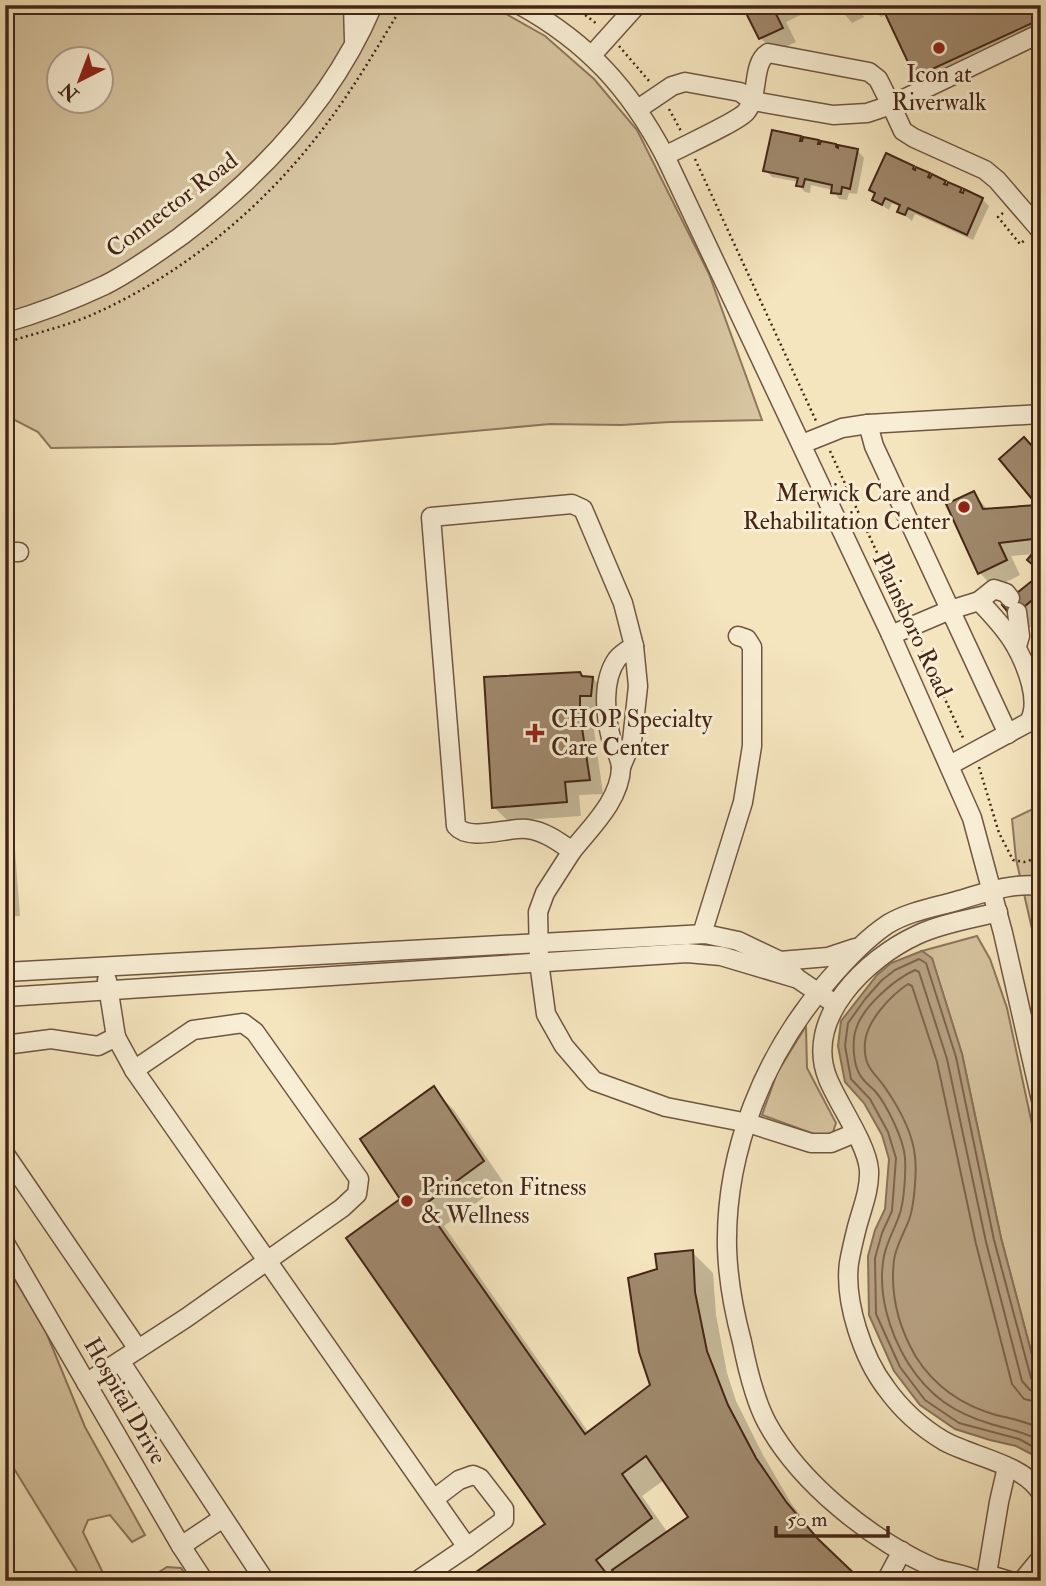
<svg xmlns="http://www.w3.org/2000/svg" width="1046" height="1586" font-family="'IM FELL Double Pica',serif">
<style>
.green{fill:#d7c5a1;stroke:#8e765c;stroke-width:2;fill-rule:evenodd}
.water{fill:#b9a485;stroke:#8a7259;stroke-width:2}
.shadow{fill:#0003;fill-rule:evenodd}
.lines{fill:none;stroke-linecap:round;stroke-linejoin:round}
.shore{stroke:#7e654e;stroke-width:2}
.building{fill:#a0896d;stroke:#442616;stroke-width:2}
.minor-casing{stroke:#705640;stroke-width:21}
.path{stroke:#442616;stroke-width:2.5;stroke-dasharray:2 3.5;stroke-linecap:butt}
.minor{stroke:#f8eed5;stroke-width:18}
.poi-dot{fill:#8f2418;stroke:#f8eed5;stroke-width:2.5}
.labels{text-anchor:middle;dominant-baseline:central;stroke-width:6;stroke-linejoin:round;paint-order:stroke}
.poi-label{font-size:24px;fill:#442616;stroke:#f8eed5;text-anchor:start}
.street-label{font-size:24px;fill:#442616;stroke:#f8eed5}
</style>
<rect width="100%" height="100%" fill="#f5e5be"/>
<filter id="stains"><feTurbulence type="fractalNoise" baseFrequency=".00286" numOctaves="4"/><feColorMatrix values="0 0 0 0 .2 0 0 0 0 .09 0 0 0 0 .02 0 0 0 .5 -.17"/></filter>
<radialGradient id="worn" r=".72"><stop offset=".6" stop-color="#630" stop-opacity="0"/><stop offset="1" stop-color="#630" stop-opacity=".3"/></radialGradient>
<g class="green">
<path d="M5,5L492,6L545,36L594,79L637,130L709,274L762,420L670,422L621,425L550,424L333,444L51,448L38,432L5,415ZM60,60H102V102H60Z"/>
<path d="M1041,805V968L1016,859L1012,819Z"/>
<path d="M977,936L990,959L1007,1008L1041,1166V1389L1001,1238L962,1054L932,959L922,951Z"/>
<path d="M806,1026L807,1068L836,1123L832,1135L814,1134L762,1115L777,1073Z"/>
<path d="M5,1263L46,1332L85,1427L145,1535L132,1542L110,1515L88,1520L83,1532L105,1577L97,1581H83L5,1454Z"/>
<path d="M167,1567L181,1568L190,1581H145Z"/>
</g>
<path class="water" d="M922,951L932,958L962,1054L1001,1238L1041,1389V1459L1016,1446L990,1440L955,1429L920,1405L894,1371L869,1315L868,1256L875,1230L885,1209L889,1159L882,1135L864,1103L845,1082L838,1046L841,1021L877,975L891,963Z"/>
<g class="shadow">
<path d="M744,5H822L786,22L796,42L775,52L760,38Z"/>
<path d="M837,5H869L860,9L864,17L852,23Z"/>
<path d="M869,5H1041V39L931,91L916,76L887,14L881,17Z"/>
<path d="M800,138L804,141L818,142L821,146H835L839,150L858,151L864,158L857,194L849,193L847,200L839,199L833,190L811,185L810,193L805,192L798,185L799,182L772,177L765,170Z"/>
<path d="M913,168L964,193L982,199L989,206L973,240L915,214L912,221L899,211L901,207L892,203L889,210L874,200L876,195L871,190Z"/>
<path d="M1041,457V571L1034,554L1011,556L1020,575L994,588L980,573L948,505L973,493L989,511L1040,507Z"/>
<path d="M1041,584V618L1027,630L1013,616Z"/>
<path d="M583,678H593L607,693L605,710H594V730L603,794L579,795L581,816L508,821L494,807Z"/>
<path d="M5,801L6,804L12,811L20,916L5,917Z"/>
<path d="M433,1089L454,1110L504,1183L444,1226L589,1433L652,1385L658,1270L692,1252L713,1273L716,1315L727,1373L736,1401L763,1455L791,1503L822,1544L617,1581H470L547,1525L402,1199ZM664,1480L690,1517L668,1533L642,1496Z"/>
</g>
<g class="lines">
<g class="shore">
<path d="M1041,1384L1034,1383L1031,1378L994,1240L956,1057L926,963L919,959L895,970L882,980L866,998L848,1023L845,1046L851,1079L870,1099L888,1132L896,1158L892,1211L882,1233L875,1258L876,1314L900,1367L925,1400L959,1423L1019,1439L1041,1451"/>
<path d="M1041,1393L1030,1390L1022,1381L986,1242L947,1059L919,972L915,970C895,979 863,1006 856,1029C852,1041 853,1064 860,1075C863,1081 870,1086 875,1091C887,1105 904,1140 905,1158C906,1172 904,1204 899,1216C894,1230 887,1242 884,1256C877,1292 889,1332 908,1363C929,1396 954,1413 991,1424C1011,1430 1022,1431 1041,1441"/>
<path d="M1041,1403L1024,1399L1012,1384L976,1244L937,1062L912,986L908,984C890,996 867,1021 865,1042C863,1068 874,1071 886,1089C899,1108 913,1134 915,1157C917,1172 914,1207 909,1220C904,1233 896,1246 894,1260C890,1294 899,1328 916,1357C935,1387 961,1405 996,1415C1012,1419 1026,1421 1041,1429"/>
</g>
</g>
<g class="building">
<path d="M742,5H778L773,8L783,28L759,39Z"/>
<path d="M881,5H1041V19L915,77Z"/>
<path d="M772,130L801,136L800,141H802L803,137L819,140L818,144H820L821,141L836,144V147L838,148V145L858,149L850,189L842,187L841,194L831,193L832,185L805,179L803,187L796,186L798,178L763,171Z"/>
<path d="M886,153L914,166L913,169L915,170L916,167L930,173L928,177L930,178L932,174L946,181L944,184L947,185L948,182L962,188L960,192L963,193L964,189L983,198L967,235L908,208L905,215L897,212L900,205L885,198L882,205L872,200L875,193L869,190Z"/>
<path d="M1024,437L1041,456V538L999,543L1007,560L978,574L946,504L974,491L983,509L1037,505L999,459Z"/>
<path d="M1041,543V572L1027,560Z"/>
<path d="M1033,580L1036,583H1041V612L1037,596L1012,617L1002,605Z"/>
<path d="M580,672L582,676L593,677L591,696H580V715L590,780L565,782L567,802L492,808L484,677Z"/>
<path d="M434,1086L484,1161L424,1205L585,1434L650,1385L639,1352L628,1278L657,1269L655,1254L693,1250L695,1292L707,1351L728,1405L756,1458L787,1503L818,1539L862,1581H619L612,1570L688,1517L646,1456L622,1474L652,1518L596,1560L610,1578L606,1581H468L466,1579L545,1524L346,1238L400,1199L360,1139Z"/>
</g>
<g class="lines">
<defs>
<g id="minor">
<path d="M353,5L354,40"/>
<path d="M520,5C587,42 629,88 665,156L891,635L972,818L1003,933L1041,1100"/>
<path d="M1041,33L891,105L903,131L914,138L985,170L997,180L1041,231"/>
<path d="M592,55L637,5"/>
<path d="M638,109L672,86L685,82L740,92L753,101L833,115L867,113L891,105L878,79L869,72L768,53C751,64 760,96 746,112C737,122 681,147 665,156"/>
<path d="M5,323C39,313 73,300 105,285C131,272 157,253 181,236C262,175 333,100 373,5"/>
<path d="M868,424L874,446L1008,734"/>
<path d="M802,444L842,428L868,424L1041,414"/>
<path d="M5,552H19"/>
<path d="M979,601L994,589L1006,593L1010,598"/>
<path d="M891,635L950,610L979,601C1005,628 1021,647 1031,684C1034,696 1036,710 1029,722L950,765"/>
<path d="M1017,646L1020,636L1017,612"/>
<path d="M621,767L632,741L638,686L634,646L623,603L583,509L572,504L431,517L456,826C469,842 508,827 527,829C544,831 558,841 572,851L545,893L538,912L539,962L546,1014L564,1046L594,1081L666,1107L748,1123L811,1143H831L855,1133"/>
<path d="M572,851C591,827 620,800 621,768C621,759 614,747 611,738C605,714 602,680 617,659C621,654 628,650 634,646"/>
<path d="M998,912C972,919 942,923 917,935C867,958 803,1018 828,1079C838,1104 867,1144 869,1170C870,1190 862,1208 857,1227C854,1239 851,1251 849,1263C844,1302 863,1358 886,1388C901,1409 922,1428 944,1441C973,1457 1024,1464 1041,1493"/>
<path d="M702,934L743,802L752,746V647L747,639L738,636"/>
<path d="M780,961L828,957L855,948"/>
<path d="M5,972L705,934L738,941L780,961L798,979L835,1004"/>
<path d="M107,980L116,1037L134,1070L467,1547L417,1581"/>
<path d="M5,997L687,953L721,956L795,978"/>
<path d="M5,1045L51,1039L98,1046L116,1037"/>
<path d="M5,1154L138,1349"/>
<path d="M5,1243L181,1546L204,1581"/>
<path d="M120,1361L265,1581"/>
<path d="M86,1383L186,1318L342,1208L357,1194L359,1179L255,1032L243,1023L193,1030L134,1070"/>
<path d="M434,1499L459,1480L473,1475L480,1478L504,1509V1520L467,1547"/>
<path d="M181,1546L223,1518"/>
<path d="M987,1574L999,1502L1007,1467"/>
<path d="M886,1581L902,1551"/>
<path d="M978,1581C964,1573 947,1573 932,1567C870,1539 800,1483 767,1423C755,1401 747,1367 742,1342C734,1312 728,1280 727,1248C725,1151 764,1055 827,982C845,961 865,939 888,924C908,912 931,908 953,902C981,894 1011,882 1041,886"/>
<path d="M985,1581L987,1574L1010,1581"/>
<path d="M1022,1581L1041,1558"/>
</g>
</defs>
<use href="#minor" class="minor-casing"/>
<g class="path">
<path d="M572,5L597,24"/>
<path d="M619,46L649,81"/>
<path d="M669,109L681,131"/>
<path d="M695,159L817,423"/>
<path d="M1003,213L998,217L1020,244L1026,239"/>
<path d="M1037,247L1041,257"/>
<path d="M5,343C35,333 68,326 96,313C185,273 267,204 325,126C354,88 378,46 403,5"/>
<path d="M830,451L905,613"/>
<path d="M918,641L964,740"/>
<path d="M1036,737L1041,747"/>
<path d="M979,767L999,833L1013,860L1024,862L1041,857"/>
</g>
<use href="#minor" class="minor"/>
</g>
<g class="poi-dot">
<circle cx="939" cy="48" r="7"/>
<circle cx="964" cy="507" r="7"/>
<path d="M531.5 722.5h7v7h7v7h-7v7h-7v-7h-7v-7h7z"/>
<circle cx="407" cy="1201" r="7"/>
</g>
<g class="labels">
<g class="poi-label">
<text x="939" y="74" text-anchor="middle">Icon at<tspan x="939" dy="28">Riverwalk</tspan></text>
<text x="950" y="493" text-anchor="end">Merwick Care and<tspan x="950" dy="28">Rehabilitation Center</tspan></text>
<text x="551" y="719">CHOP Specialty<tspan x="551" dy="28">Care Center</tspan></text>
<text x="421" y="1187">Princeton Fitness<tspan x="421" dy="28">&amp; Wellness</tspan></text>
</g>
<g class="street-label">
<text transform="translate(172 205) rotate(-37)">Connector Road</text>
<text transform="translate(912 625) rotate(65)">Plainsboro Road</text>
<text transform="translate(125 1401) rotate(60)">Hospital Drive</text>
</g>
</g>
<rect width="1046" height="1586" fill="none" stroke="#f5e5be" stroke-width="28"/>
<rect x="7" y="7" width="1032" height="1572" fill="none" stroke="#442616" stroke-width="3.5"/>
<rect x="14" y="14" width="1018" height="1558" fill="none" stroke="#442616" stroke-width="2"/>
<g transform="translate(80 80) rotate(222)"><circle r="33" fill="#f8eed5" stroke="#b09e89" stroke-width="2"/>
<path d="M0-5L12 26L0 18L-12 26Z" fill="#8f2418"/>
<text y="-10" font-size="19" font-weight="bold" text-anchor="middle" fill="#442616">N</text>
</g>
<path d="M776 1526v10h112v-10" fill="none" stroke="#442616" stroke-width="3.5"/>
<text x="787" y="1526" font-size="21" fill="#442616" stroke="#f8eed5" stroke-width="5" paint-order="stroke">50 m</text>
<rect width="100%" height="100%" filter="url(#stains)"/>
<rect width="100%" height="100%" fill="url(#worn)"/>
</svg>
